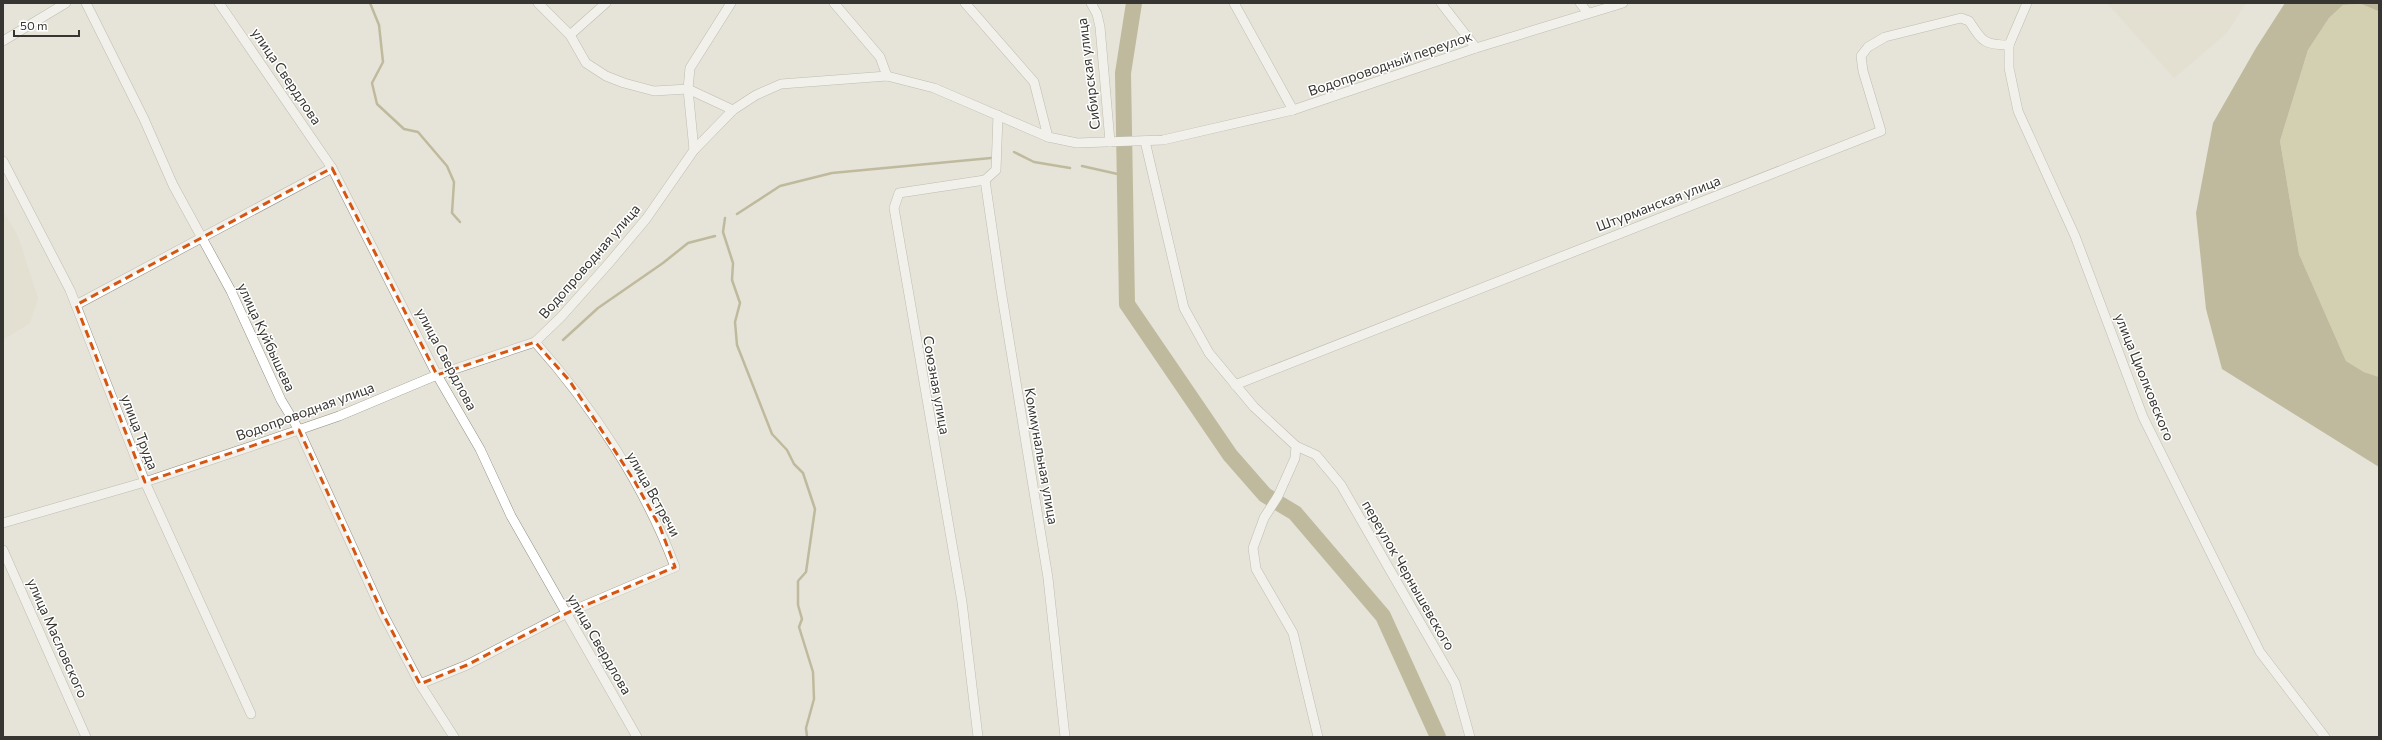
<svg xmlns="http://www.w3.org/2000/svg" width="2382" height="740" font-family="Commissioner,sans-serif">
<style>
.built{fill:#dfdcc8}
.forest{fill:#bdb580}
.water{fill:#908854}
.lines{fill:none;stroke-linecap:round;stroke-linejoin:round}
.stream{stroke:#908854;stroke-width:2.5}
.river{stroke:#908854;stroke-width:16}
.minor-casing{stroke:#8f8e82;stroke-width:10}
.minor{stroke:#fff;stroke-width:9}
.marked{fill:none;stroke:#d65510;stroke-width:3;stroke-dasharray:8 5;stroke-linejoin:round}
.labels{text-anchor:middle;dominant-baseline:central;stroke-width:3;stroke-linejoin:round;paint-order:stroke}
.street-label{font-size:14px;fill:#363531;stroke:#fff}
</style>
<rect width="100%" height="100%" fill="#e6e4d8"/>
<g class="built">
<path d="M2107,3H2246L2227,33L2174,78Z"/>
<path d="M3,211L18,236L38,298L30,323L3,340Z"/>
</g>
<path class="forest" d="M2361,4L2378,11L2379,20V377L2364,372L2346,361L2299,254L2280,141L2308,50L2329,18L2343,5Z"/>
<path class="water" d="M2285,3H2379V20L2378,11L2361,4L2343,5L2329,18L2308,50L2280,141L2299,254L2346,361L2364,372L2379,377V467L2222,369L2206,309L2196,213L2213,123L2256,48Z"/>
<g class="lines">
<g class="stream">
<path d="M370,3L379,25L383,62L372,83L377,104L404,129L418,132L447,166L454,182L452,213L460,222"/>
<path d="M1014,152L1034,162L1070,168"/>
<path d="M1082,166L1122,175"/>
<path d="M737,214L780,186L832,173L991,158"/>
<path d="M725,218L723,232L733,263L732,280L740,303L735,322L737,345L772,434L787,450L794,464L803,473L815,509L806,572L798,581V605L802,619L799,627L813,672L814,699L806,728L807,737"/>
<path d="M563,340L598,308L663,263L688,243L715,236"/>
</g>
<path class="river" d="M1134,3L1123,73L1127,304L1230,455L1265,495L1295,513L1383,616L1438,737"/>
<defs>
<g id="minor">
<path d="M86,3L144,119L173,185L231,291L281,400L299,430L383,614L420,684L454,737"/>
<path d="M219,3L332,168L437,375L480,449L511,516L637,737"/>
<path d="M538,3L570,35L586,63L606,76L624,83L654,91L688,89L733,110"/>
<path d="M834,3L880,57L887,76"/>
<path d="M965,3L1034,82L1048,137"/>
<path d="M1091,3L1097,14L1100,27L1110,142"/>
<path d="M1234,3L1293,110"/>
<path d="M1441,3L1476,48"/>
<path d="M1580,3L1588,13"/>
<path d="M2027,3L2009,45V68L2018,111L2075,236L2143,417L2260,652L2325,737"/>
<path d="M570,35L606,3"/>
<path d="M3,41L66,3"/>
<path d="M1145,141L1184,308L1209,353L1254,407L1296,446L1295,458L1278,496L1264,518L1253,548L1256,569L1293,633L1318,737"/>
<path d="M694,150L688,89L690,68L731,3"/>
<path d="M3,161L70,290L145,482L251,714"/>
<path d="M985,180L1001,290L1048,578L1065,737"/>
<path d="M76,305L332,168"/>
<path d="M1235,385L1881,131L1863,71L1861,56L1868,47L1885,37L1961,18L1969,21C1982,40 1982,45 2009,45"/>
<path d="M1296,446L1316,455L1341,485L1455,683L1470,737"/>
<path d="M3,523L145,482L255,445L339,416L437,375L535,342L561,317L609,263L646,219L694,150L733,110L756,95L781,84L887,76L934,88L1048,137L1077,143L1163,140L1293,110L1476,48L1623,3"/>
<path d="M3,550L86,737"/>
<path d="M420,684L467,665L567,613L675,567C645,486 592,406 535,342"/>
<path d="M978,737L962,602L894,208L899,193L985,180L996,170L998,115"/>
</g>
</defs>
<use href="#minor" class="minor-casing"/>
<use href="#minor" class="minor"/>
</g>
<path d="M0 0H2382V740H0ZM332,168L437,375L535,342L569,380L635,482L660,527L675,567L567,613L467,665L420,684L383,614L299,430L145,482L76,305Z" fill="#e6e4d8" fill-opacity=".55" fill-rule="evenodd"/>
<path class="marked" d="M332,168L437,375L535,342L569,380L635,482L660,527L675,567L567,613L467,665L420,684L383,614L299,430L145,482L76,305Z"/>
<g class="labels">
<g class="street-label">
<text transform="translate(1390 63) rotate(-19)">Водопроводный переулок</text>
<text transform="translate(1088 74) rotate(-97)">Сибирская улица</text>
<text transform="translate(287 76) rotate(56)">улица Свердлова</text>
<text transform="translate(1658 203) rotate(-21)">Штурманская улица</text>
<text transform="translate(589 261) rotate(-49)">Водопроводная улица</text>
<text transform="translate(267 337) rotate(65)">улица Куйбышева</text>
<text transform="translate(447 359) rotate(62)">улица Свердлова</text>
<text transform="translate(2145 377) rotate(68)">улица Циолковского</text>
<text transform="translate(937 385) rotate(80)">Союзная улица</text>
<text transform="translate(305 411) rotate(-20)">Водопроводная улица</text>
<text transform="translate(140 432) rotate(69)">улица Труда</text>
<text transform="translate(1042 456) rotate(80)">Коммунальная улица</text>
<text transform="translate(654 494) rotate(61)">улица Встречи</text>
<text transform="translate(1409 575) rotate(60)">переулок Чернышевского</text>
<text transform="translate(58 638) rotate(66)">улица Масловского</text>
<text transform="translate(600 644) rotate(60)">улица Свердлова</text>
</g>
</g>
<rect width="2382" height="740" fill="none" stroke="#363531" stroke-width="8"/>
<path d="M14 30v6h65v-6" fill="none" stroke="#363531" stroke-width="2"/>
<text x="20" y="30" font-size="12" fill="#363531" stroke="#ffffff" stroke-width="3" paint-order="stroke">50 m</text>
</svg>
